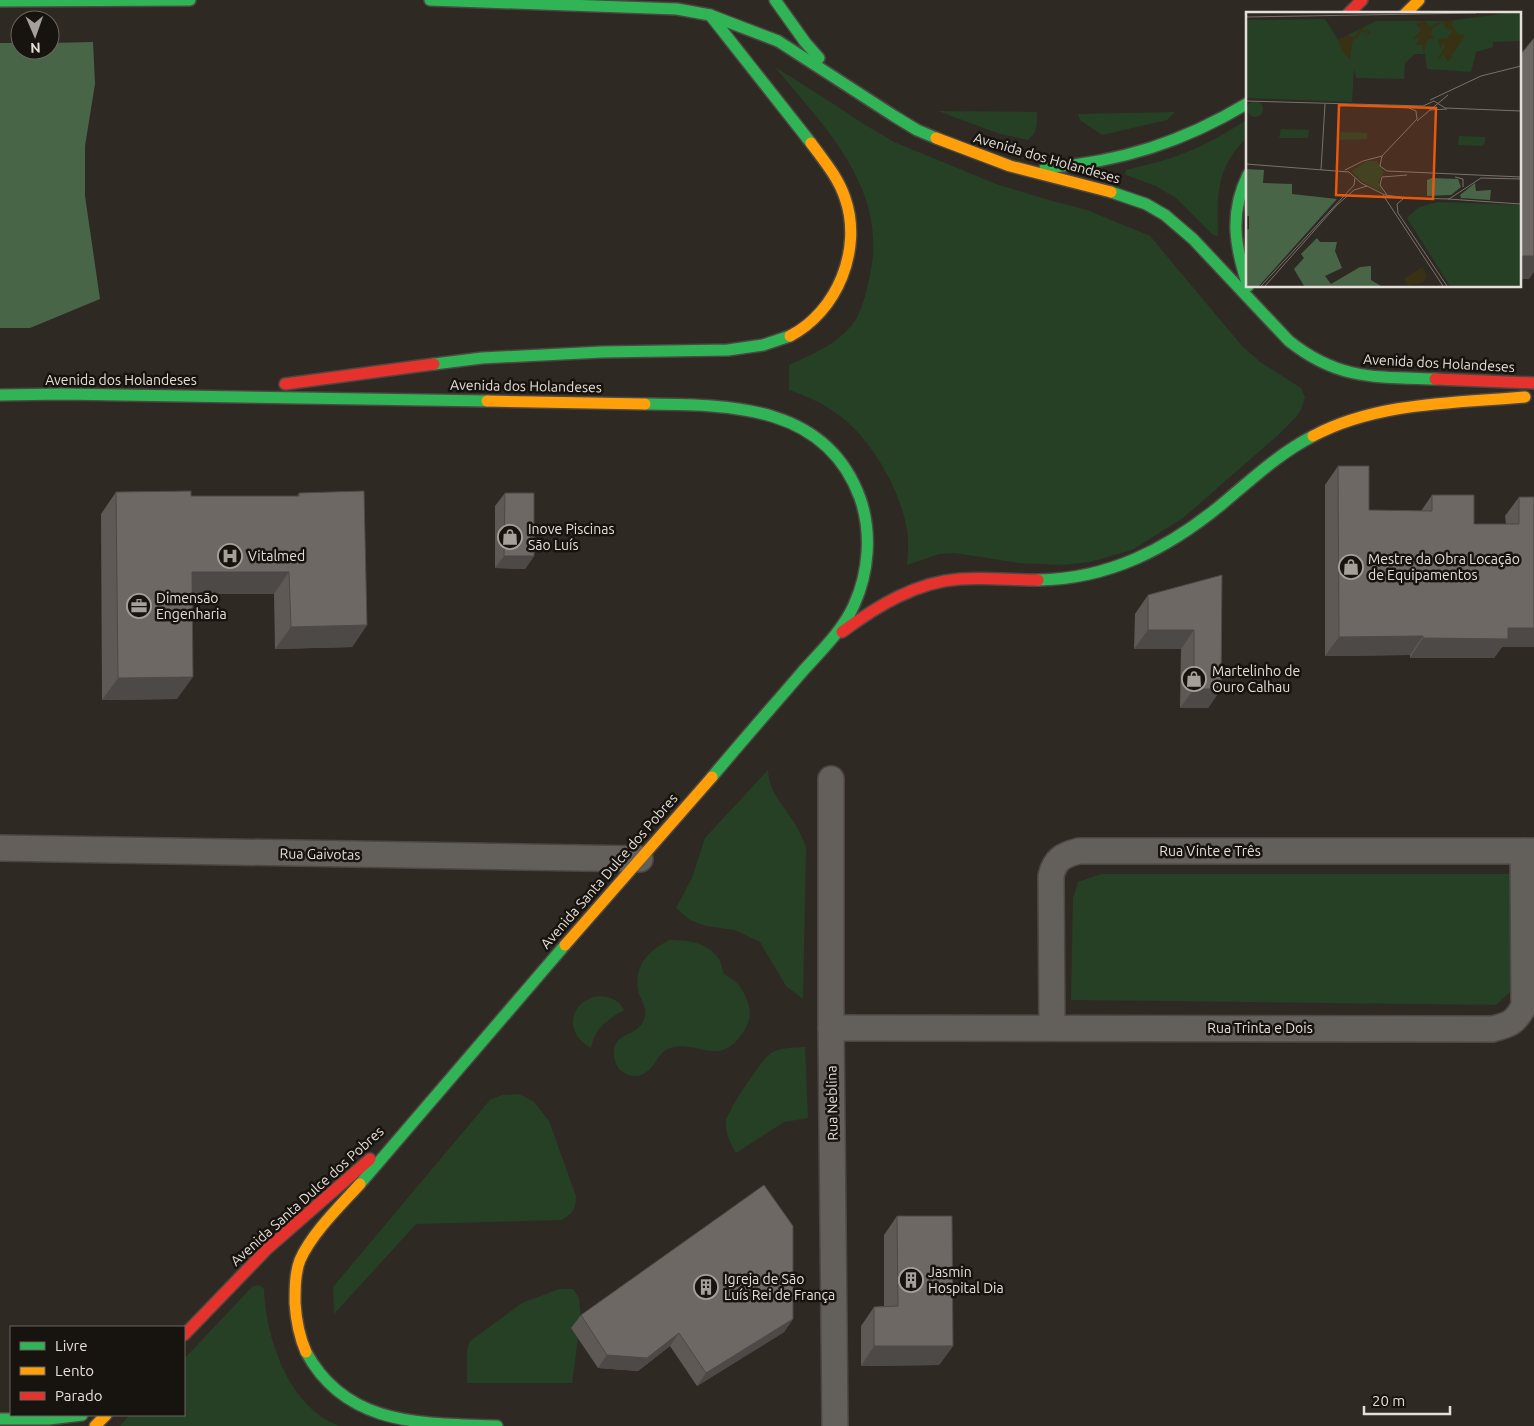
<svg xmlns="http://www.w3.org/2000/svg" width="1534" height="1426" font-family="Ubuntu,sans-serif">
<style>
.green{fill:#264025}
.forest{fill:#486647}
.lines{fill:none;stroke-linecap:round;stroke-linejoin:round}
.street-casing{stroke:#4c4742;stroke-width:28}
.fast-casing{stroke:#4c4742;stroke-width:14}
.slow-casing{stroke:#4c4742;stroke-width:14}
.jam-casing{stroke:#4c4742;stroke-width:14}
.street{stroke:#635f5a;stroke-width:25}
.fast{stroke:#30b455;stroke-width:11}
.slow{stroke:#ff9f0a;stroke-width:11}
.jam{stroke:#e5322d;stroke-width:11}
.wall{fill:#5f5956}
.shaded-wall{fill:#4d4946}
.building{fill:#6e6864;stroke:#4d4946}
.labels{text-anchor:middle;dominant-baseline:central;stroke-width:5;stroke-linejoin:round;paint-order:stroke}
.street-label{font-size:14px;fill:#e6dfd9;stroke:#17130e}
.poi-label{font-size:14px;fill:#e6dfd9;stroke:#17130e;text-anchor:start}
.inset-road{fill:none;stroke:#78726c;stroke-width:1}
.view{fill:#e8590c;fill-opacity:0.15;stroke:#e8590c;stroke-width:2.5}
.inset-edge{fill:none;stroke:#e6dfd9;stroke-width:2.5}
</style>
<rect width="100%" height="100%" fill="#2f2924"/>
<g class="green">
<path d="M775,67L829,101L862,123L894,142L996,184L1052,201L1087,210L1150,236L1242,346L1260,362L1301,388L1305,397L1301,410L1295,418L1278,435L1183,518L1132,550L1090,562L1063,565L1020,563L955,553L939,554L907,565C908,553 909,542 907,530C901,491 872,440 840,416C825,404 807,396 789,390V365C815,353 848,340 860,311C864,301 867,290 869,279C891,191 826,129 775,67Z"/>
<path d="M938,111L1037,112C1037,125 1038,131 1028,140L1000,134Z"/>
<path d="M1175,112L1167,120L1102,135L1080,120L1078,114Z"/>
<path d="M1248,119V137C1216,166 1217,194 1218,235L1217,236L1213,235L1176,198L1156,186L1126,175L1125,173L1126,170C1144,165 1162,162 1179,155C1203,147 1226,133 1248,119Z"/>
<path d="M768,770C769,791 781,802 792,819C798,828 802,837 806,847L803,999L786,986L760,942L735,930L706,926L690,920L676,908L692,878L705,838Z"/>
<path d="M1101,874H1511L1510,992L1496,1005L1071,1000L1073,898L1078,882Z"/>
<path d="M670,940C689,940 710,943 720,961C722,965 722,969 723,972C726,977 731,978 735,981C740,986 745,994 747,1000C751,1011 751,1020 745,1029C720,1072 696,1037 668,1049C657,1053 656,1069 641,1075C636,1077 628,1076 623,1072C618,1069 615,1063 614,1057C612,1031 635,1038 643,1022C650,1008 640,1001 638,990C634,965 650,949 670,940Z"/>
<path d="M598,996C608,996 619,999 624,1010C608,1019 594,1029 591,1048C564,1034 568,1002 598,996Z"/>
<path d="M805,1047L808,1118L784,1122L736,1153C730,1142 725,1134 726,1121C727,1112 763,1057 771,1053C781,1047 793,1048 805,1047Z"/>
<path d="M519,1094L534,1102L549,1121L576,1196C576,1209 573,1214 561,1220L416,1224L334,1314L333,1287L490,1100L502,1095Z"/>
<path d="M259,1285L264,1289C266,1339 289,1408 340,1426H120L130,1415H184V1359L253,1286Z"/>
<path d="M559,1289H573L579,1298L581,1321L572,1328L578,1338L572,1383H467V1352L469,1342L522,1303Z"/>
</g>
<path class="forest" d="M93,42L95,84L85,146V196L100,299L30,328H0V43H20V50H50V43Z"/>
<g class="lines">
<defs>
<g id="street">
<path d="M831,779V1028L835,1426"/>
<path d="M0,848L640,859"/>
<path d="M831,1028L1492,1029C1509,1025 1515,1023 1524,1006L1523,851"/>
<path d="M1052,1028L1051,876C1055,859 1063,855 1079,851H1534"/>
</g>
<g id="fast">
<path d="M430,0L677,9L710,15L778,41L894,116L917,130L936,138"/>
<path d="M775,0L805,42L819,58"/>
<path d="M0,1L190,0"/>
<path d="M710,15L811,143"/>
<path d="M1045,168C1121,162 1183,142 1248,103"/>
<path d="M1248,175C1229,213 1235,247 1248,286"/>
<path d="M1111,192L1146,204L1165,215L1193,239L1289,341C1338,380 1375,377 1435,379"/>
<path d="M434,364L482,358L602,352L728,350L763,345L790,336"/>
<path d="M0,395L63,394L487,401"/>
<path d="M645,404C730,405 826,404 860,498C872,532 869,572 854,605C843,630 821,651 803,671C773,706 742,741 712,777"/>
<path d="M1038,580C1109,579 1167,549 1221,505C1251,480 1278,454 1313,436"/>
<path d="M360,1184L565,945"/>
<path d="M306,1352C346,1426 419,1423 497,1426"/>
<path d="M0,1419H49L82,1415"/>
</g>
<g id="slow">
<path d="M1405,14L1419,0"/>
<path d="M936,138L1010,166L1111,192"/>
<path d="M790,336C837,312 863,249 845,198C838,177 824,161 811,143"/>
<path d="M487,401L645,404"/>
<path d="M1313,436C1377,402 1454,403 1525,397"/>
<path d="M565,945L712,777"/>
<path d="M306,1352C299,1336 296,1319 295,1303C295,1289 295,1273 300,1260C312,1233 340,1206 360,1184"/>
<path d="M95,1426L106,1415"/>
</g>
<g id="jam">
<path d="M1348,14L1362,0"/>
<path d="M1435,379L1534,383"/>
<path d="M285,384L434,364"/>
<path d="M842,632C877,606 916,582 960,579C986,577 1012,580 1038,580"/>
<path d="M184,1335L268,1248L370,1159"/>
</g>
</defs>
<use href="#street" class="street-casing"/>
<use href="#fast" class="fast-casing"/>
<use href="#slow" class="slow-casing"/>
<use href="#jam" class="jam-casing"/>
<use href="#street" class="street"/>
<use href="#fast" class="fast"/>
<use href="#slow" class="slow"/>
<use href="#jam" class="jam"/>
</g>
<g class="wall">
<path d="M1338,466L1369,510L1421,511L1432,495L1474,524H1506L1505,516L1519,497H1534L1502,647L1494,658H1410V655L1325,656V485Z"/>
<path d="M116,492L191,496H297L299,493L367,625L352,647L275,649L274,594H192L177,699L102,700L101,514Z"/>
<path d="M505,493L534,556L525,569L495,568V506Z"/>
<path d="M1222,575L1221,689L1208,708H1180L1181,649H1134L1135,614L1148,595Z"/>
<path d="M897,1216L953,1346L939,1365L861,1366V1326L874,1307L884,1306V1235Z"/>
<path d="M581,1315L793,1319L784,1332L697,1386L670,1346L638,1371L598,1368L571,1328Z"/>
</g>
<g class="shaded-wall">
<path d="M1534,255V272L1529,279H1520V256Z"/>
<path d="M504,556H534L525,569L495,568Z"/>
<path d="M192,572H289L274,594H176Z"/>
<path d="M367,625L352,647L275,649L291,627Z"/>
<path d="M1508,628H1534V647H1502L1494,658H1410L1423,638Z"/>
<path d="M1148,630H1194L1181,649H1134Z"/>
<path d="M1423,636L1410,655L1325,656L1339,637Z"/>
<path d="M193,677L177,699L102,700L118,678Z"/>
<path d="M1194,689H1221L1208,708H1180Z"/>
<path d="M793,1319L784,1332L697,1386L706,1373Z"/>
<path d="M679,1333L670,1346L638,1371L598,1368L607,1355Z"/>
<path d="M874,1346H953L939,1365L861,1366Z"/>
</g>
<g class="building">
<path d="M1534,38V256H1520V55Z"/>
<path d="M1338,466H1369V510L1432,511V495H1474V524H1519V497H1534V628H1508V639L1423,638V636L1339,637Z"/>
<path d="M191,491V496H299V493L364,491L367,625L291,627L289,572H192L193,677L118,678L116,492Z"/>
<path d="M505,493H534V556H504Z"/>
<path d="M1222,575L1221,689H1194V630H1148V595Z"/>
<path d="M764,1185L793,1226V1319L706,1373L679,1333L647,1358L607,1355L581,1315Z"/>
<path d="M897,1216H952L953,1346H874V1307L898,1306Z"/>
</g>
<defs>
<symbol id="shop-ring" viewBox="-11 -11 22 22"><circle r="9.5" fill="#17130e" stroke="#a69f9a" stroke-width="1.5"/><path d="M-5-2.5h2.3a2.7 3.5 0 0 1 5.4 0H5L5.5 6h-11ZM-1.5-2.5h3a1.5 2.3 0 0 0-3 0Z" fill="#a69f9a"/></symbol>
<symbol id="hospital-ring" viewBox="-11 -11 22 22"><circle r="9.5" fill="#17130e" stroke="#a69f9a" stroke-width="1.5"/><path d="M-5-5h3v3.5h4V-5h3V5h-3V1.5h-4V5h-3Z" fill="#a69f9a"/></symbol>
<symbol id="office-ring" viewBox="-11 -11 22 22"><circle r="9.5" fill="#17130e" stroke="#a69f9a" stroke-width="1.5"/><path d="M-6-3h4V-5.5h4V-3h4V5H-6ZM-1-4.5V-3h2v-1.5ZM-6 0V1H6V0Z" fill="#a69f9a"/></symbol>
<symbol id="building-ring" viewBox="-11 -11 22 22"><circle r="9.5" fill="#17130e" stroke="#a69f9a" stroke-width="1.5"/><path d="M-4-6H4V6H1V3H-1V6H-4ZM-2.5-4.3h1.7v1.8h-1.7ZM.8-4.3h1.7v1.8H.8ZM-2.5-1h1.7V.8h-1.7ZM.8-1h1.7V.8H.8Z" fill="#a69f9a"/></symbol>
</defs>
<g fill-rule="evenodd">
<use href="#shop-ring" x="496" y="523" width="28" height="28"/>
<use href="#hospital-ring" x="216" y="542" width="28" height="28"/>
<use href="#shop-ring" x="1337" y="553" width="28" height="28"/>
<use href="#office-ring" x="125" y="592" width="28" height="28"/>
<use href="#shop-ring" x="1180" y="665" width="28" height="28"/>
<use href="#building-ring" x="897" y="1266" width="28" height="28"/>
<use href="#building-ring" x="692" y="1273" width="28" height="28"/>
</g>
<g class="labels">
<g class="street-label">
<text transform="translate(1047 158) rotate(16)">Avenida dos Holandeses</text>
<text transform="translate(1439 363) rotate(3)">Avenida dos Holandeses</text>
<text x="121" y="380">Avenida dos Holandeses</text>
<text transform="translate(526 386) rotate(1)">Avenida dos Holandeses</text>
<text x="1210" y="851">Rua Vinte e Três</text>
<text transform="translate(320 854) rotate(1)">Rua Gaivotas</text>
<text transform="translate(609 871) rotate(-49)">Avenida Santa Dulce dos Pobres</text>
<text x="1260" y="1028">Rua Trinta e Dois</text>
<text transform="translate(832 1103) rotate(-91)">Rua Neblina</text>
<text transform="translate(307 1196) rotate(-42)">Avenida Santa Dulce dos Pobres</text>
</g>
<g class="poi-label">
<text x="528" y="529">Inove Piscinas<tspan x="528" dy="16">São Luís</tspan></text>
<text x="248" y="556">Vitalmed</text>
<text x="1368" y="559">Mestre da Obra Locação<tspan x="1368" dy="16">de Equipamentos</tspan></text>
<text x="156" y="598">Dimensão<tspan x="156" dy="16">Engenharia</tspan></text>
<text x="1212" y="671">Martelinho de<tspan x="1212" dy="16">Ouro Calhau</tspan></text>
<text x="928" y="1272">Jasmin<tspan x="928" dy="16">Hospital Dia</tspan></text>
<text x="724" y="1279">Igreja de São<tspan x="724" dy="16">Luís Rei de França</tspan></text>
</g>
</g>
<g transform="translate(1246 12)">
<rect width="275" height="275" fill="#2f2924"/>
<path d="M262,1H275V29L247,30V35L230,40L225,60L181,57L179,42H169L159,51L158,67L110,66L108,57L106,90L0,86V8L79,7L92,28L130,9H202ZM1 97a8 8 0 1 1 16 0a8 8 0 1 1-16 0ZM35,117L63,118L62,126H33ZM95,120L121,121V127L93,128ZM213,124L239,125V131L236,134L212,133ZM121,149H131L138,160L132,170L138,181L115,169L106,159ZM192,190L275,193V274H204L161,206L173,195Z" fill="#264025"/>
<path d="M0,157L18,158L17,171L46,172V182L91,187L13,274H0V218L3,217V204H0ZM186,166L212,167L215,175L205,183L181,184V168ZM229,171L230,179L245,178L244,188L215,186L214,183ZM71,226L74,230H91L89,239L96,256L79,264L85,272L114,255L125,254V268L135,274H58L48,257L58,246L55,242Z" fill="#486647"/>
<path d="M179,9L184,15L193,10L200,9H207L206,13L212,22L219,23L202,50L197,42L191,49L199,33L197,31L194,37L192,27L201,26L207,19L199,16L198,10L187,15L185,23L189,26L181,28L178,41L176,33H169L175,25L167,27L175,18L169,11ZM117,14L118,19L121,18H123L124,21L120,25L123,18L118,21L115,19L111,27H107L104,47L97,41L92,28L103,23L108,26ZM176,255L181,263L178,270L162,274L158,267Z" fill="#393114"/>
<path class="inset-road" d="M0,5L230,1M184,88L235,64L275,54M0,89L177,94L188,89L199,96L275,99M183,98L201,97M171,109L202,83M136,144L134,154L141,159L275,165M0,152L103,160L115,171L139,183L162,186L203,187L235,166L275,167M75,158L79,92M99,158L117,149L136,144L171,107L170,99L163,96M209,165L217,167V175M137,183L197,274M141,183L134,173L136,165L161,163M157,187L151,192L152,201L201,274M202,187L275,192M15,274L108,173L109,166M19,274L91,193L108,178L121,174"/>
<path class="view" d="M93,93L190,96L187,187L90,183Z"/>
<rect width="275" height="275" class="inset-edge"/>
</g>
<rect x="10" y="1326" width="175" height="90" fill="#17130e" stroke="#6a655f"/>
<rect x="20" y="1342" width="25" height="8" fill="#30b455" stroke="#6a655f"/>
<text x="55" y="1351" font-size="15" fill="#e6dfd9">Livre</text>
<rect x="20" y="1367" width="25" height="8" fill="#ff9f0a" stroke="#6a655f"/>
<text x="55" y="1376" font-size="15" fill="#e6dfd9">Lento</text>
<rect x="20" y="1392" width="25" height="8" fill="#e5322d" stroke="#6a655f"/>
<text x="55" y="1401" font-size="15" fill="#e6dfd9">Parado</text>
<g transform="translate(35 35) rotate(178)"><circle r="24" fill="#17130e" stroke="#6a655f"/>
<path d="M0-4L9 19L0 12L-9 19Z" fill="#a69f9a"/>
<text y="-8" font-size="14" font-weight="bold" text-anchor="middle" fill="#e6dfd9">N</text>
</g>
<path d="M1364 1406v8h86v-8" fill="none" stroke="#e6dfd9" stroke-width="2.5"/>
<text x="1372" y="1406" font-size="15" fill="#e6dfd9" stroke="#17130e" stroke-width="4" paint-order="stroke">20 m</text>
</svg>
